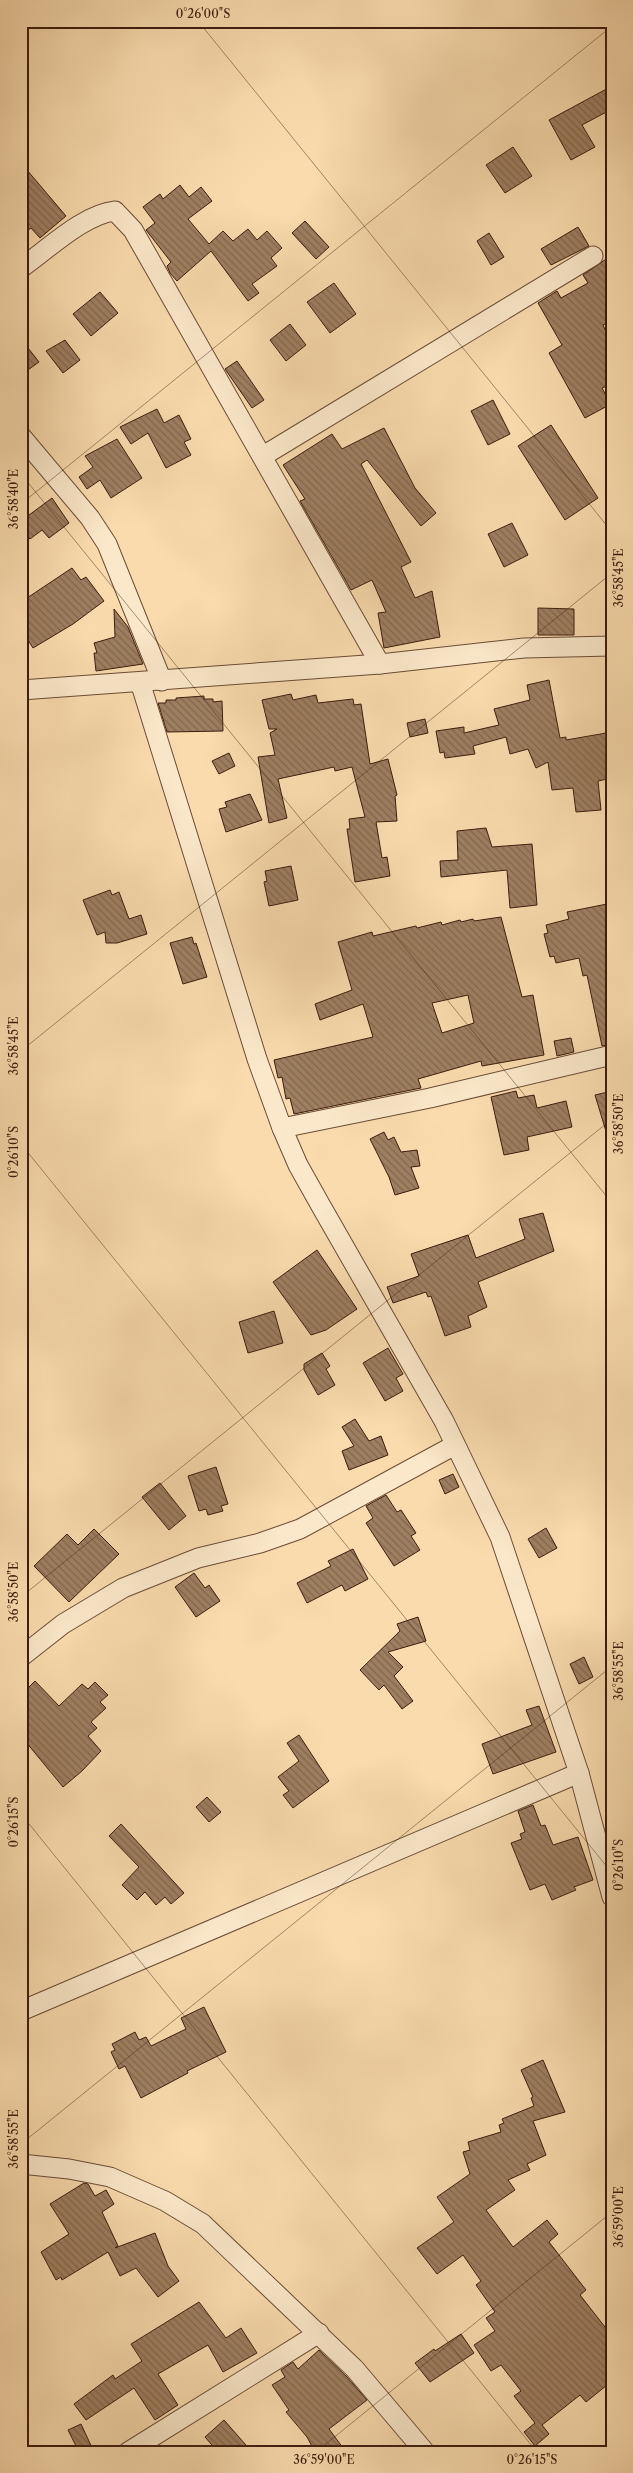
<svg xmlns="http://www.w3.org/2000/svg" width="633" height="2473" font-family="'Libre Caslon Text',serif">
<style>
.building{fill:url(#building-back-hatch);stroke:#3c1c0e;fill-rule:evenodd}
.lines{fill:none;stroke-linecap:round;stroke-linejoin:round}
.street-casing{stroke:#6b4c36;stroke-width:21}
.street{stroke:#fbe8ca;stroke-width:19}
.ticks{fill:none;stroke:#3c1c0e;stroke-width:1;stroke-opacity:0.45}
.neatline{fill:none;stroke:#3c1c0e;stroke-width:2}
.ticks-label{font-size:12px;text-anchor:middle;fill:#3c1c0e}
</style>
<defs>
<pattern id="building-back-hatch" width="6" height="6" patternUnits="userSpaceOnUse" patternTransform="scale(1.25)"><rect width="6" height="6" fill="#9e7f61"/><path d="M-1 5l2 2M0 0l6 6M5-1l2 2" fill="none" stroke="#82674e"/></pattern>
</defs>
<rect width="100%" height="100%" fill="#f9dbae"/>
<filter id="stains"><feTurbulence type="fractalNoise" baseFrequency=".004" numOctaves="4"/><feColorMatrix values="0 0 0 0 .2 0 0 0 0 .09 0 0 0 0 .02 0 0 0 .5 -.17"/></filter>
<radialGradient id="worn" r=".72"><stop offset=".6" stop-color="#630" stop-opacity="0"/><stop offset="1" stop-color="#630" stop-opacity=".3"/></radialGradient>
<g class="building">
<path d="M612,86V109L582,125L595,147L571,160L549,120Z"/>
<path d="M513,147L532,176L505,193L486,165Z"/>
<path d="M21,163L66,216L40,238L31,228L21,236Z"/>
<path d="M180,185L189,197L201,187L212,201L188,219L209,244L223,231L233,241L248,229L257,240L267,231L282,248L271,258L277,266L252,284L259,293L248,301L211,251L177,281L170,273L167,266L171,262L146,230L155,223L143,207L160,194L163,199Z"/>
<path d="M305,221L329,247L316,259L292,233Z"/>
<path d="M578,227L589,246L551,265L541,249Z"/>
<path d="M489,233L504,257L491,265L477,241Z"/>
<path d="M612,255V321L603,325L612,345V384L602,388L611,404L585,418L549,353L562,345L538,303L557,291L561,298L588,283L583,275Z"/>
<path d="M334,283L356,314L330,333L307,302Z"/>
<path d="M100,292L118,313L91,336L73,314Z"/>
<path d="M290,324L306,345L286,361L270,340Z"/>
<path d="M21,339L39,362L21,375Z"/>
<path d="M65,340L80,360L63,373L46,351Z"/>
<path d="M237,361L264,400L252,408L225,369Z"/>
<path d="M493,400L510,434L488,445L471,411Z"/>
<path d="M157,409L164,423L179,415L191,439L184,442L191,455L166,468L148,433L131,444L120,427Z"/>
<path d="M551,425L598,498L565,520L518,446Z"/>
<path d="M384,428L415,488L436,513L421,526L367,460L361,464L411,562L401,567L415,598L432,591L440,637L384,648L378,613L386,612L372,580L351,590L300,501L305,499L283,465L332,434L342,449Z"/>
<path d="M117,439L142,478L111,498L100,480L87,489L79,477L93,467L85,456Z"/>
<path d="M52,498L69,523L49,538L42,530L30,539L21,527V521Z"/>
<path d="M512,523L528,555L504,567L488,534Z"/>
<path d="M72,568L81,580L86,577L104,601L73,624L33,648L21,629V602Z"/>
<path d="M538,608L574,609V635H538Z"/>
<path d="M114,609L128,627L143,664L96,671L94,653H97L94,643L115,637Z"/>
<path d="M549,680L560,738L566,737V740L612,732V778L598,781L601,810L576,812L573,788L552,790L548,762L536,768L528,749L510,754L506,737L473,746L475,754L445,758L444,752L440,753L436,731L464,727V733L499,725L494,709L530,700L527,685Z"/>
<path d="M291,694L293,700L316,695L318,703L353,699L354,705L361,704L370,764L388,759L397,795L395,796L397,821L376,822L382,858L387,857L390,876L355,882L347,829H350L349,819L365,817L352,767L335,771L334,767L278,779L287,818L269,823L258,757L275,755L270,733L277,729H269L262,700Z"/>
<path d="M204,696V699H213V702L222,701L223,731L167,732L158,703H166V700H176V698Z"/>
<path d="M425,719L428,733L410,737L407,723Z"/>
<path d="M229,753L235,766L219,774L212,761Z"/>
<path d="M250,794L262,820L226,832L219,809L227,807L225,802Z"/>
<path d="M486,828L492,847L532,844L537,905L510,908L507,870L441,877L440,861L458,860L457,831Z"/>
<path d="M291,866L298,900L269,906L264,882L267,881L265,871Z"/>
<path d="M110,890L112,895L119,892L129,919L141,915L147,934L117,943H106L105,932L97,935L83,900Z"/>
<path d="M612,903V1044L602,1046L587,975L583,976L579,958L556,963L554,956L550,957L544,934L548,933L546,925L569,919L567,912Z"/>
<path d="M501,917L522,997L533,995L544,1055L482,1066L481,1061L418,1079L421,1088L294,1114L290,1098L286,1099L282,1077L278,1078L274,1060L373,1037L363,1004L320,1020L315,1004L352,990L338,942L372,932L373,936L416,926L417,928L441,922L442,925L460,920L461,922L473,919L474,921ZM468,995L474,1023L442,1033L432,1003Z"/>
<path d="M192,937L194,944L196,943L207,977L183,984L170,943Z"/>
<path d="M571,1038L574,1052L557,1056L554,1041Z"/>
<path d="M516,1091L518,1098L534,1095L537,1108L566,1101L572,1127L527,1137L529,1150L504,1155L491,1097Z"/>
<path d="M612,1091V1138H608L595,1095Z"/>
<path d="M384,1132L388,1140L394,1137L401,1152L417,1150L420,1166L411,1167L419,1188L395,1195L389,1177L370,1139Z"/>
<path d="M543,1213L554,1251L478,1282L487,1307L468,1316L471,1327L445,1336L431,1296L428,1297L426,1292L393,1303L387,1287L419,1276L411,1254L468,1235L476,1258L525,1239L519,1219Z"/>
<path d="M317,1250L357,1309L326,1330L311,1335L273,1282Z"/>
<path d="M274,1311L283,1343L248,1353L239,1322Z"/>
<path d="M388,1348L403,1374L396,1378L403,1391L385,1401L363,1363Z"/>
<path d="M322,1353L330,1366L326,1369L335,1385L318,1395L304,1370V1364Z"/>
<path d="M355,1419L369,1441L381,1436L388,1455L349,1470L342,1451L354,1446L342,1427Z"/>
<path d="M216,1467L228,1504L221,1506L223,1511L208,1515L206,1509L199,1511L188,1476Z"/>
<path d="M453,1474L459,1487L445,1494L439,1480Z"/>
<path d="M160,1483L186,1516L169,1530L142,1497Z"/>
<path d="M386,1495L397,1512L401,1510L416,1533L411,1536L420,1550L394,1566L366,1523L373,1518L366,1506Z"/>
<path d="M546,1528L557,1548L539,1558L528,1539Z"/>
<path d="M94,1529L119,1554L69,1602L34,1566L67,1534L78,1545Z"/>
<path d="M353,1549L368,1579L345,1591L342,1585L307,1603L297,1583L331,1566L328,1561Z"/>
<path d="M194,1573L205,1588L209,1585L220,1601L196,1617L175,1587Z"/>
<path d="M418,1617L426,1641L388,1652L403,1667L394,1676L413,1701L402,1709L384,1685L379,1690L360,1670L400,1631L397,1624Z"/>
<path d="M584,1657L593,1677L579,1684L570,1664Z"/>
<path d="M35,1681L59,1706L82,1684L88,1689L95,1682L108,1695L100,1702L106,1708L91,1722L97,1728L88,1736L101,1751L82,1771L63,1787L21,1736V1695Z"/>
<path d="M539,1706L556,1752L493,1774L482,1744L532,1725L526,1710Z"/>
<path d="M299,1735L329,1781L293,1808L283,1795L289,1791L278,1777L299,1761L287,1743Z"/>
<path d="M207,1797L221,1812L209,1822L196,1807Z"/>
<path d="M533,1805L541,1826L545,1825L553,1845L578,1837L593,1880L574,1887L576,1890L552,1900L545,1884L530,1890L511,1843L522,1839L520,1834L525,1832L518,1811Z"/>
<path d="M121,1824L184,1893L171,1904L165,1897L156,1905L145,1892L137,1900L122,1885L139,1867L109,1836Z"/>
<path d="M204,2007L226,2052L187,2071L188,2073L141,2098L125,2066L119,2069L111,2052L115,2050L112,2044L135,2032L139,2040L146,2037L151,2046L186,2029L181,2018Z"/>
<path d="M543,2060L565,2112L533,2121L546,2155L527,2164L530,2170L508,2180L515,2190L486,2210L513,2247L547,2220L558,2234L549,2242L586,2290L580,2295L612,2336V2381L586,2402L580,2395L542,2425L549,2434L535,2446L524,2432L535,2423L514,2396L521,2391L501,2365L491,2371L474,2345L495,2331L486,2318L495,2312L476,2285L481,2281L463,2255L437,2274L417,2248L454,2222L437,2197L470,2174L463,2152L470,2150L468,2142L501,2132L499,2125L504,2123L502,2119L534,2106L531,2098L533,2097L521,2070Z"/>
<path d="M84,2183L88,2184L95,2196L106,2190L114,2204L102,2212L118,2246L115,2248L155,2233L168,2266L179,2281L158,2297L136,2268L120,2276L108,2252L62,2280L61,2277L56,2280L41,2252L69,2234L50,2204Z"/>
<path d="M199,2302L226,2338L241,2328L257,2353L223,2372L208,2345L158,2374L178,2405L155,2420L134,2388L86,2420L74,2404L113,2375L115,2379L142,2361L131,2344Z"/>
<path d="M461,2334L474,2353L430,2382L415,2363L434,2349L435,2351Z"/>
<path d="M319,2350L346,2376L367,2400L329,2429L346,2452H315L307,2437L286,2412L289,2410L272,2385L285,2377L281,2370L293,2362L298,2369Z"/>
<path d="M224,2420L252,2452H218L205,2437Z"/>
<path d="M81,2424L94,2452H79L68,2430Z"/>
</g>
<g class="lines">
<defs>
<g id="street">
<path d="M21,268C47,250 84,214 115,211L133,230L380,664"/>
<path d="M21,436L90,518L107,544L162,681"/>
<path d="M263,456L593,256"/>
<path d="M140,682L257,1059L282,1128L298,1165L321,1206L444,1421L500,1537L579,1773L612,1897"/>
<path d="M21,690L380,664L524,648L612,646"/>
<path d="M282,1128L430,1098L612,1055"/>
<path d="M21,1657L63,1624L123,1588L198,1558L260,1543L300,1529L455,1445"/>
<path d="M21,2011L579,1773"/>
<path d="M21,2164L69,2169L110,2177L165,2201L203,2224L354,2368L425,2452"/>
<path d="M128,2452L319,2333"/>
</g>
</defs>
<use href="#street" class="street-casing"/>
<use href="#street" class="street"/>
</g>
<path class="ticks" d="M198,21L612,532M21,474L612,1203M21,504L612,26M21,1051L612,573M21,1144L612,1873M21,1597L612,1119M21,1814L537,2452M21,2144L612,1666M316,2452L612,2212"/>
<rect width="633" height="2473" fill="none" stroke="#f9dbae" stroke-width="55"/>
<rect x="28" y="28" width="578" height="2418" class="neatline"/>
<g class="ticks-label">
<text x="203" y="18">0°26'00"S</text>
<text transform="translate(14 499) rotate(-90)" y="4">36°58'40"E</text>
<text transform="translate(619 578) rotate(-90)" y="4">36°58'45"E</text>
<text transform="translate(14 1046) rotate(-90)" y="4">36°58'45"E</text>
<text transform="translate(619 1124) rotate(-90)" y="4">36°58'50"E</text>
<text transform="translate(14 1152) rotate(-90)" y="4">0°26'10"S</text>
<text transform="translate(14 1592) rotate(-90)" y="4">36°58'50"E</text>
<text transform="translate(619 1671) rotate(-90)" y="4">36°58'55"E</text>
<text transform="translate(14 1822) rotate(-90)" y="4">0°26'15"S</text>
<text transform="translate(619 1865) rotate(-90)" y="4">0°26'10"S</text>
<text transform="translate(14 2139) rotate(-90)" y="4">36°58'55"E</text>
<text transform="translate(619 2217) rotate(-90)" y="4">36°59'00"E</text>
<text x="324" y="2464">36°59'00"E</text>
<text x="532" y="2464">0°26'15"S</text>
</g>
<rect width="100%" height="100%" filter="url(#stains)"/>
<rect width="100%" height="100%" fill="url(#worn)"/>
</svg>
